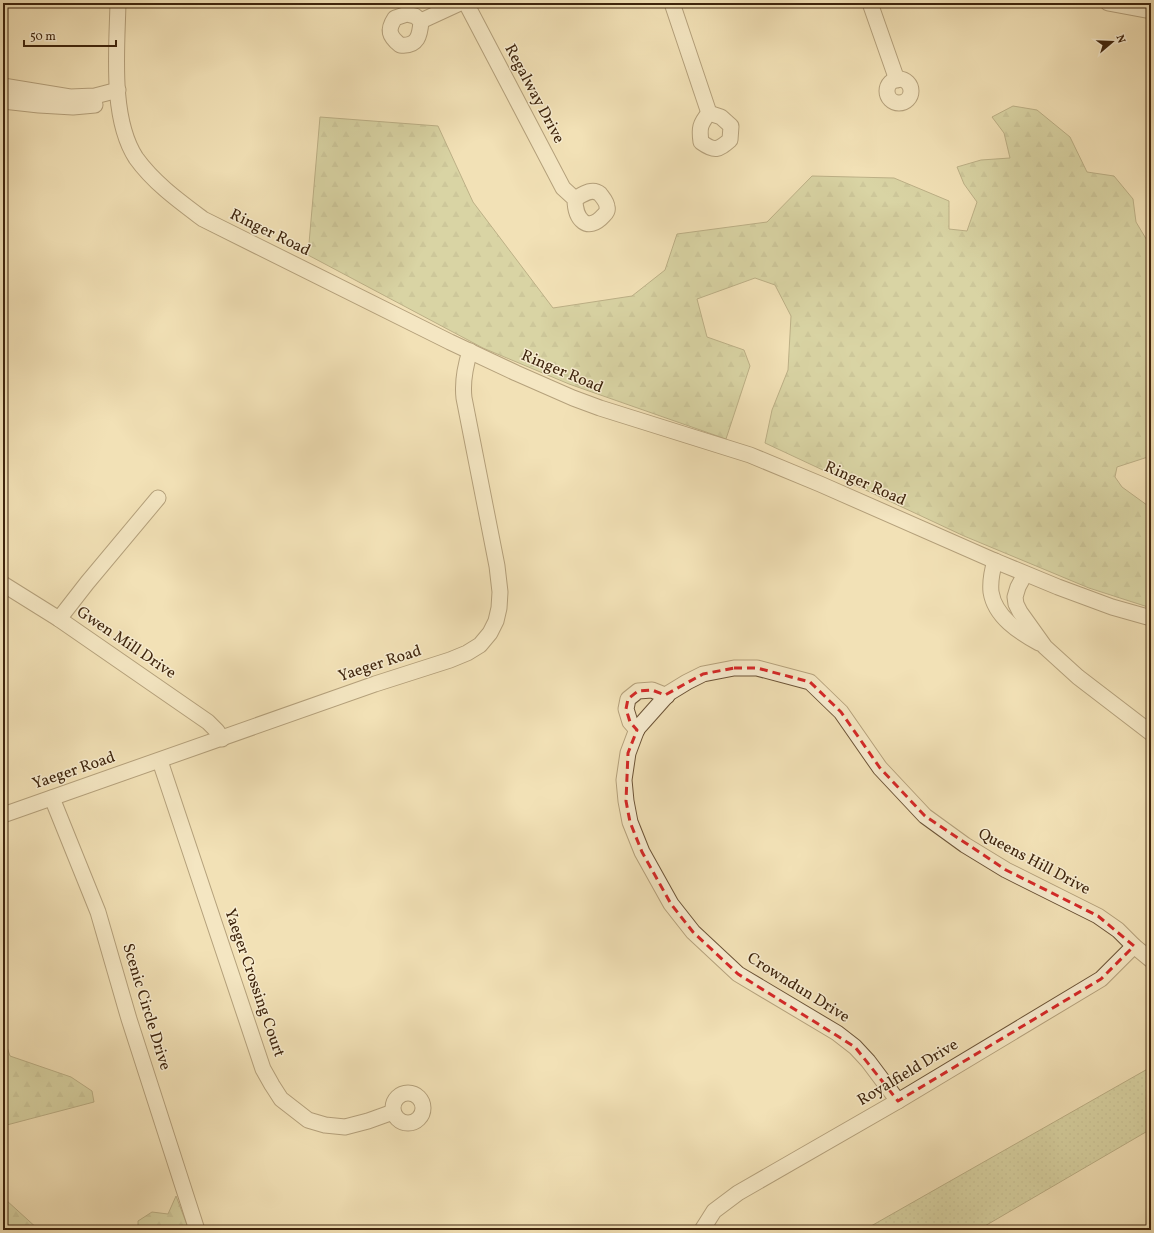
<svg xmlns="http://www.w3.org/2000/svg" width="1154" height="1233" font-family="Vollkorn,serif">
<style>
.grass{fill:url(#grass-dots);stroke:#7c744d}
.forest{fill:url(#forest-firs);stroke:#7c744d}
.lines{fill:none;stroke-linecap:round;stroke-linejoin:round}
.minor-casing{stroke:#6b5336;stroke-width:17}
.minor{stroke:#f7ecd0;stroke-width:15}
.marked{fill:none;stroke:#d62828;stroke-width:3;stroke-dasharray:8 5;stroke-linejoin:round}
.labels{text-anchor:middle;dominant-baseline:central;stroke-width:3;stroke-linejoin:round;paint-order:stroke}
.street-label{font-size:16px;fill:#3e240c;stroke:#f7ecd0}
</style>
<defs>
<pattern id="grass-dots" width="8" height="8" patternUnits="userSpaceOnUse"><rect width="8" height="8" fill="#bac38e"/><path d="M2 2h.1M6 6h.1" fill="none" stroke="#a1a779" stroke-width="1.8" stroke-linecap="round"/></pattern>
<pattern id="forest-firs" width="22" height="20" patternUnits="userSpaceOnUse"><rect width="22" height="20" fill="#bac38e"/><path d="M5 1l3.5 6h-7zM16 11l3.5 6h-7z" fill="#a1a779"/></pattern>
</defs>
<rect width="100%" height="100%" fill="#f2e1b6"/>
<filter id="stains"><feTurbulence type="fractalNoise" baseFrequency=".005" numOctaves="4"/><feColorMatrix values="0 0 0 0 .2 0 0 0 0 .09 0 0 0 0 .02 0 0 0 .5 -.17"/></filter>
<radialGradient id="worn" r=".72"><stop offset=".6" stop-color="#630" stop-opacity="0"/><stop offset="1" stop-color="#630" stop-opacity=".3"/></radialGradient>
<path class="grass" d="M1151,1067V1129L978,1230H864Z"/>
<g class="forest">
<path d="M1013,106L1037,110L1070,137L1087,172L1114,176L1133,199L1136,222L1151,247V456L1117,467L1115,477L1122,487L1151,508V608L1089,588L964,536L765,443L772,410L788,370L791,316L775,285L755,278L697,299L707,337L744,350L750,366L726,439L569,384L483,348L308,255L320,117L438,126L473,202L553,308L632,296L665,270L677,234L767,222L812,176L894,178L949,201V229L967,231L977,202L964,184L957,167L981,160L1010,158L1004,133L992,117Z"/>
<path d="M3,1035L10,1056L71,1077L92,1091L94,1102L3,1126Z"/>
<path d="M3,1194L6,1200L39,1230H3Z"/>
<path d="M176,1196L189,1230H138V1221L152,1212L168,1214Z"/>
</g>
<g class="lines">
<defs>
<g id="minor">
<path d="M118,3C117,49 110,118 136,158C154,183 179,201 203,219L450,342L516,373L573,398L600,408L750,455L820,484L995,561L1058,587L1112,607L1151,618"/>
<path d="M466,3L563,188L575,199C575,219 587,234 604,215C606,213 608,210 607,207C607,202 603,198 600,194C592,187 582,195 575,199"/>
<path d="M672,3L709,113"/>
<path d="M870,3L897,80"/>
<path d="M1108,3L1151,11"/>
<path d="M407,14L415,16L421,21C420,35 418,47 400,45C389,36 387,30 395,18Z"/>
<path d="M421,21L460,3"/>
<circle cx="899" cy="91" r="12"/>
<path d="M3,86L70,97L95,96L118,90"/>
<path d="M3,101L39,105L73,107L95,105"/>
<path d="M709,113L721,117L731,126L730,140C718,150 715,152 701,142C699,128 700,124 709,113Z"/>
<path d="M995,561C992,571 990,582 991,592C995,617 1019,632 1039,643"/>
<path d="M1025,574L1018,587L1015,597L1016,604L1020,612L1045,647L1078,677L1151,733"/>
<path d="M3,584L59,619L208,722L217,731L222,739"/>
<path d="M59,619L87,583L158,498"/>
<path d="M637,730L630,722L626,709L628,699L638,691L652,690L667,696"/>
<path d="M160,761L263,1069L272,1085L281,1099L308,1120L325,1125L345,1127L368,1121L393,1112"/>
<path d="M52,798L98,912L129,1019L197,1230"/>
<path d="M3,815L375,684L450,660L467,653L480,645L490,633L496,621L499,608L500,592L497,566L464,398C462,381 465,367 470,351"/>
<circle cx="408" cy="1108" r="15"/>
<path d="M898,1101L868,1061L855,1047L837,1033L738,974L693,932L671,904L642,852L630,822L626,801L624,780L628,753L637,729L669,693L687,682L703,674L734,668H757L810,682L841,712L880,768L925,816L965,845L1006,870L1098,916L1118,930L1134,946L1151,960"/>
<path d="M702,1230L714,1211L738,1193L898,1101L1101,979L1134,946"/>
</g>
</defs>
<use href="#minor" class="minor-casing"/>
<use href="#minor" class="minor"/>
</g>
<path d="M0 0H1154V1233H0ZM734,668H757L810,682L841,712L880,768L925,816L1006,870L1098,916L1134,946L1101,979L898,1101L855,1047L738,974L693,932L671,904L642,852L630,822L626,801L628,753L637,730L630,722L626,709L628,699L638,691L652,690L665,695L703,674Z" fill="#f2e1b6" fill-opacity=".55" fill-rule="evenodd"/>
<path class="marked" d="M734,668H757L810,682L841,712L880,768L925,816L1006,870L1098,916L1134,946L1101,979L898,1101L855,1047L738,974L693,932L671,904L642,852L630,822L626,801L628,753L637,730L630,722L626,709L628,699L638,691L652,690L665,695L703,674Z"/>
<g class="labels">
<g class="street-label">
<text transform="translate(534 94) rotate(62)">Regalway Drive</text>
<text transform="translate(270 233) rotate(26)">Ringer Road</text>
<text transform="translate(562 372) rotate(23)">Ringer Road</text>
<text transform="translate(865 484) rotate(24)">Ringer Road</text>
<text transform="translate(126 643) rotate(34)">Gwen Mill Drive</text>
<text transform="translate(380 664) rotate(-18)">Yaeger Road</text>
<text transform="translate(74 771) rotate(-19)">Yaeger Road</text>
<text transform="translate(1034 862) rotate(28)">Queens Hill Drive</text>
<text transform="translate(254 983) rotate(71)">Yaeger Crossing Court</text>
<text transform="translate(798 988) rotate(32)">Crowndun Drive</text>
<text transform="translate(146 1007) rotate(73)">Scenic Circle Drive</text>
<text transform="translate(908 1073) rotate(-31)">Royalfield Drive</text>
</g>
</g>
<rect width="1154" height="1233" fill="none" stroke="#f2e1b6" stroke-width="16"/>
<rect x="4" y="4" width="1146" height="1225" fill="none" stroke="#3e240c" stroke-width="2"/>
<rect x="8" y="8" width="1138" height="1217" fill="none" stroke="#3e240c"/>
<g transform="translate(1112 42) rotate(71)" stroke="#f7ecd0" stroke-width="3" paint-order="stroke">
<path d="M0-3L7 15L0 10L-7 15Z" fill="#3e240c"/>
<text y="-6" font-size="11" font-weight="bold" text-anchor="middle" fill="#3e240c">N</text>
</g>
<path d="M24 40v6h92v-6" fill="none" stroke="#3e240c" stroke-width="2"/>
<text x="30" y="40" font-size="12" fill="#3e240c" stroke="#f7ecd0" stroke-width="3" paint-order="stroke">50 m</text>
<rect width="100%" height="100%" filter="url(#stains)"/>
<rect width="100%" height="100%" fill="url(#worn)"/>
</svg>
